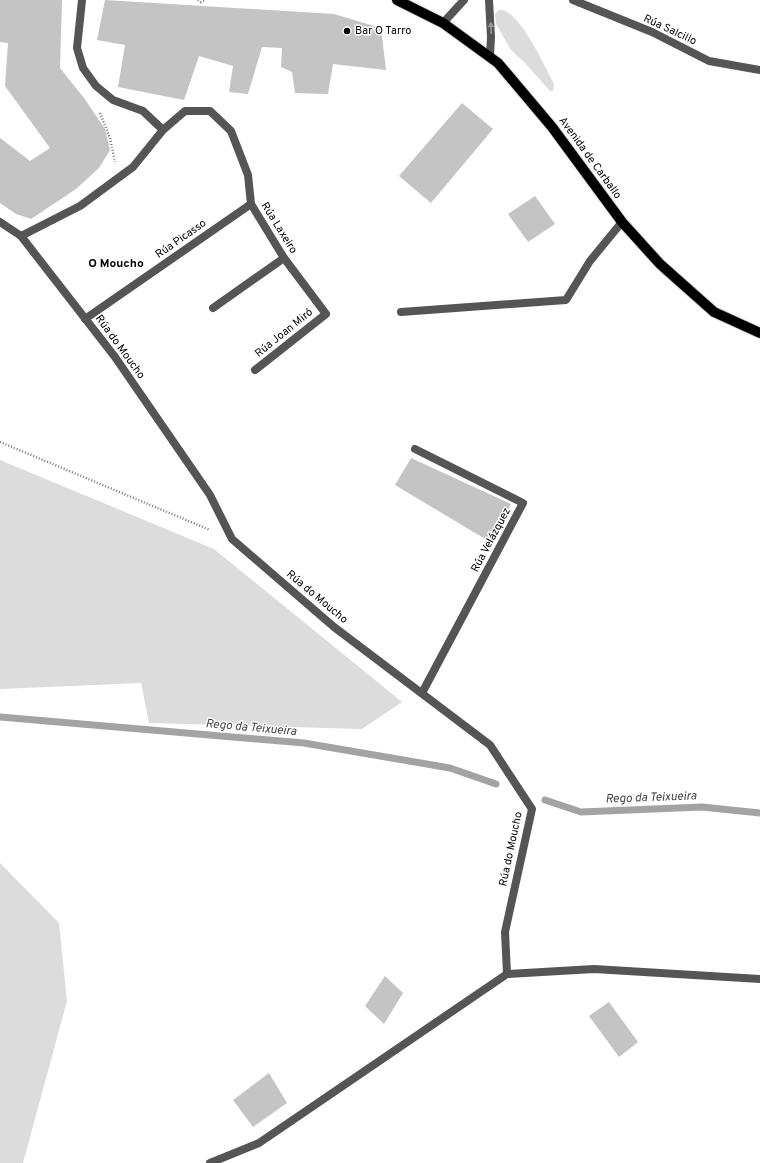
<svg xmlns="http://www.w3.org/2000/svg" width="760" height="1163" font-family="Overpass,sans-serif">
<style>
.green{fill:#dcdcdc}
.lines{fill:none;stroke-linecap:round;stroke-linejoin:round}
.stream{stroke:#a3a3a3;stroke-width:7}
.building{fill:#c4c4c4}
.primary-casing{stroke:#dbdbdb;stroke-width:12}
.path{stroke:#777;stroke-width:2.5;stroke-dasharray:1 2;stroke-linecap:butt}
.minor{stroke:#555;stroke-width:8}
.tertiary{stroke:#555;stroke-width:8}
.primary{stroke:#000;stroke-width:10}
.oneway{fill:#999}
.poi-dot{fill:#000;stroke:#fff;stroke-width:1.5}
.labels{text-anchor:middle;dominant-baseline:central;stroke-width:3;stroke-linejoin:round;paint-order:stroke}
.street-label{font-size:11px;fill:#000;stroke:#fff}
.poi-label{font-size:11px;fill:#000;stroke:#fff;text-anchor:start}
.neighbourhood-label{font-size:12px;font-weight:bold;fill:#000;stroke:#fff}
.water-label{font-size:12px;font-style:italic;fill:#444;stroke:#fff}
</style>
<rect width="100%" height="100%" fill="#fff"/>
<g class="green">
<path d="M499,10C518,7 545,67 553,82L554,85L553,91H550L524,62L511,50L496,24L495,14Z"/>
<path d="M0,460L214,549L402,702L362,729L149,723L141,683L0,689Z"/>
<path d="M0,863L59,923L67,1001L23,1163H0Z"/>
</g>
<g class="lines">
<g class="stream">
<path d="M0,717L304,743L450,768L496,784"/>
<path d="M545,800L581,812L702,807L760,813"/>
</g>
</g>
<g class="building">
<path d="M0,0H62L60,68L84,98L105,129L110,150L99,168L76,189L31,219L16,214L0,203V138L30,161L50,148L5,86L8,43L0,42Z"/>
<path d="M105,0L334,14L381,28L386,70L333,64L328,94L295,93L292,72L281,67L282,48L262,47L248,94L229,92L233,66L199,56L184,100L118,87L125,45L97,40Z"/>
<path d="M462,103L493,129L431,203L399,176Z"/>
<path d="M535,196L555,224L528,242L508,214Z"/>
<path d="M411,458L511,504L492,543L395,485Z"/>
<path d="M385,976L403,993L384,1024L365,1006Z"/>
<path d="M609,1002L638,1042L619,1057L589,1016Z"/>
<path d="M269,1073L287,1103L253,1127L233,1100Z"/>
</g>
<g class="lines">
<defs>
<path id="primary" d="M397,0L443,23L498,63L552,127L622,222L660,264L714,312L760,333"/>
</defs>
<use href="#primary" class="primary-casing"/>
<g class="path">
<path d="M198,0L201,2L205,0"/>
<path d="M100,113L110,138L115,162"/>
<path d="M0,442L210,530"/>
</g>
<g class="minor">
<path d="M82,0L77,48L83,68L96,86L113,100L143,111L163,130"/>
<path d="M573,0L652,32L709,61L760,70"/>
<path d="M0,222L21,236"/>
<path d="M213,308L284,258"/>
<path d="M401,312L566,300L590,261L622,222"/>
<path d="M85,319L251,204"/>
<path d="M255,370L326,314L284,258L251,204L248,175L231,131L210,111H185L163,130L133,167L80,206L21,236L115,357L210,495L232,539L334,627L490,745L532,809L505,932L507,974"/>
<path d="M415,449L523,503L422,693"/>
<path d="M210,1163L259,1143L507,974L594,969L760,979"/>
</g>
<g class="tertiary">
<path d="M489,0L491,37L490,56"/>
<path d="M443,23L464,0"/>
</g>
<use href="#primary" class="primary"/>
</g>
<defs><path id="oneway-solid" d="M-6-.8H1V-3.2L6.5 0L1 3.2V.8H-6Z"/></defs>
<use class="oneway" href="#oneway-solid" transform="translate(491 28) rotate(-93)"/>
<circle class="poi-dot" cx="347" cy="31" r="4"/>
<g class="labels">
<g class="street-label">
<text transform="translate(670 30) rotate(25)">Rúa Salcillo</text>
<text transform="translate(590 158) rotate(54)">Avenida de Carballo</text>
<text transform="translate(279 228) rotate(58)">Rúa Laxeiro</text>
<text transform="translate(181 239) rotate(-35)">Rúa Picasso</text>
<text transform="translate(284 333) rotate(-39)">Rúa Joan Miró</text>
<text transform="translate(120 347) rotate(54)">Rúa do Moucho</text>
<text transform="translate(491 540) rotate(-62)">Rúa Velázquez</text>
<text transform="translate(317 597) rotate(40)">Rúa do Moucho</text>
<text transform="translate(511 849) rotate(-78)">Rúa do Moucho</text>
</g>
<g class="poi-label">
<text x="355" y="31">Bar O Tarro</text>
</g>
<g class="neighbourhood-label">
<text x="116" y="264">O Moucho</text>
</g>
<g class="water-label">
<text transform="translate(251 728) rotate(5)">Rego da Teixueira</text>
<text transform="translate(651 798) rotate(-2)">Rego da Teixueira</text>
</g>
</g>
</svg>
